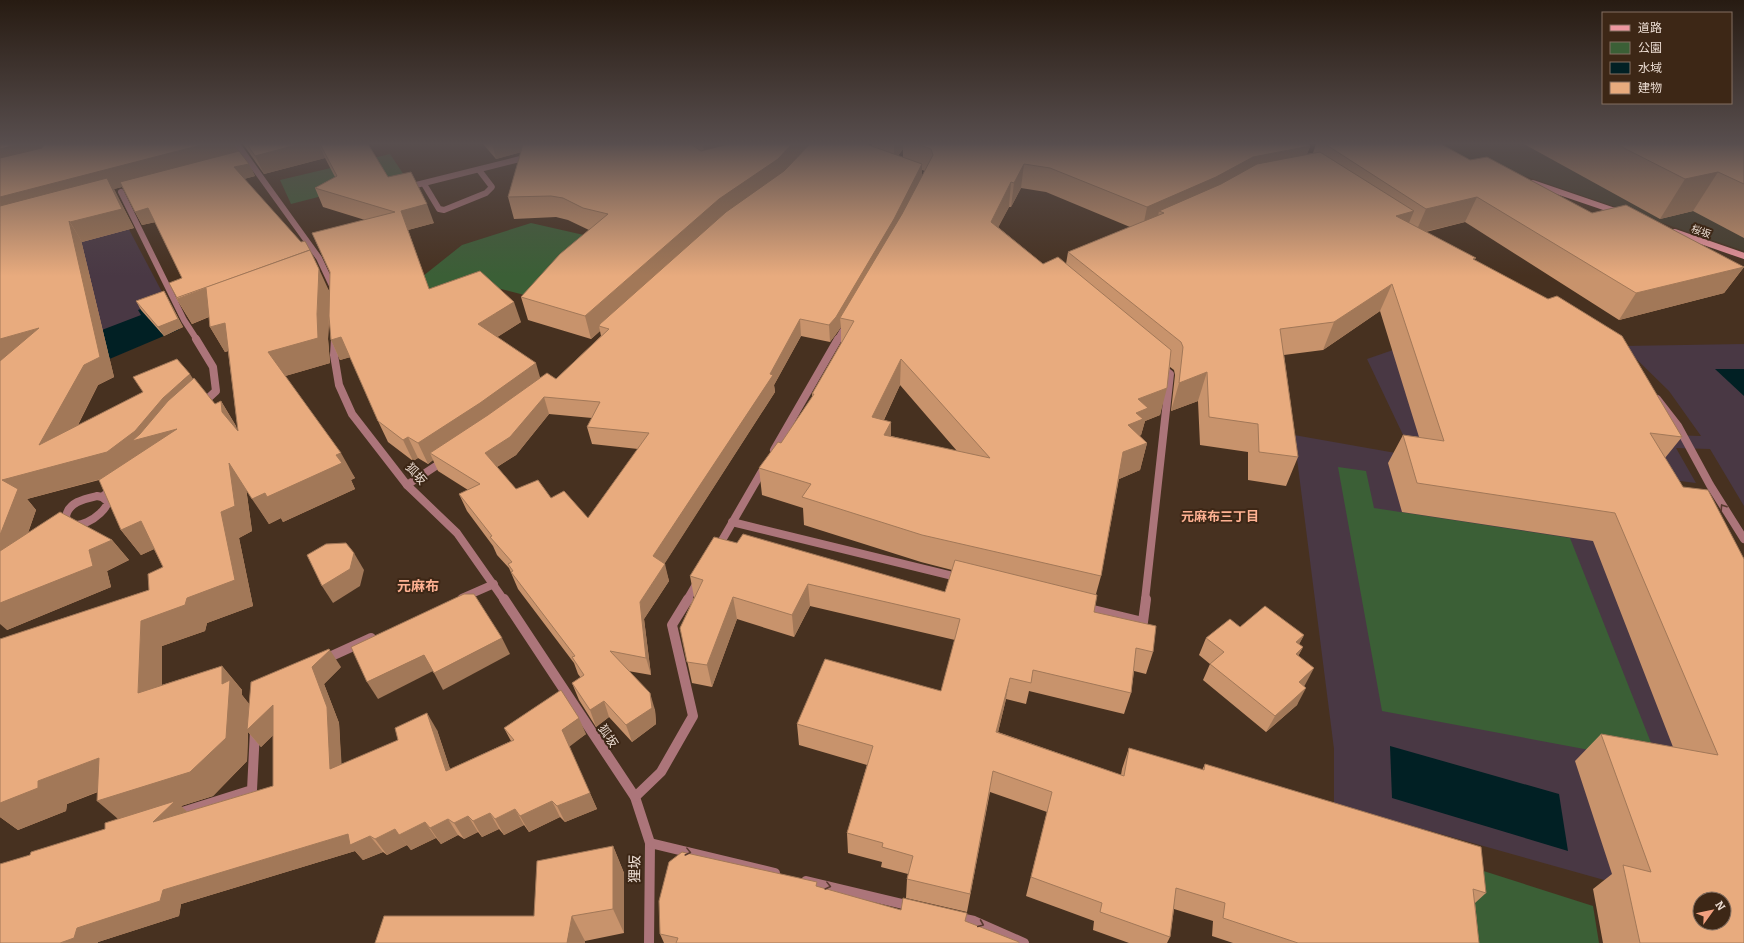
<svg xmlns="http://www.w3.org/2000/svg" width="1744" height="943" font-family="Bitter,'Noto Sans JP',serif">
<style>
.commercial{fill:#453d2c}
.education{fill:#493844}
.green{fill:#3b5f36}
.water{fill:#012024}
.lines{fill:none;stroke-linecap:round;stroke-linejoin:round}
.lane-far2{stroke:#ac757a;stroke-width:6}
.lane-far1{stroke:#ac757a;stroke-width:8}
.lane{stroke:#ac757a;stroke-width:10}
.street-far2{stroke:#ac757a;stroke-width:6}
.street-far1{stroke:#ac757a;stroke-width:8}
.street{stroke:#ac757a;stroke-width:10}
.secondary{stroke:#ed979f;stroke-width:6}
.wall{fill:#c8936c;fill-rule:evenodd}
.shaded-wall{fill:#a27858}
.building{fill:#e8ab7e;stroke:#a27858;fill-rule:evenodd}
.oneway{stroke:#593a2f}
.labels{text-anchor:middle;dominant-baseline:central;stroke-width:4;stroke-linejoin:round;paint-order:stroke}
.far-street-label{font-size:10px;fill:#ebdcd2;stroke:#3d2716}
.street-label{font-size:12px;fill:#ebdcd2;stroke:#3d2716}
.neighbourhood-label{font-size:13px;font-weight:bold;fill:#feb192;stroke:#3d2716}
.quarter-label{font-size:14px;font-weight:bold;fill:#feb192;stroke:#3d2716}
.near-street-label{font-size:14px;fill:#ebdcd2;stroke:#3d2716}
</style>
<rect width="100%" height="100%" fill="#473120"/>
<path class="commercial" d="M1415,144H1744V251L1531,178Z"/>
<g class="education">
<path d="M114,201L181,328L23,396L0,231Z"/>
<path d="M1744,344V506L1710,449L1676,448L1696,483L1536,463L1404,437L1367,359L1393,350L1667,435L1701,436L1669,391L1623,346Z"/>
<path d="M1294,435L1407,455L1744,574L1724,923V899H1700L1647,892L1334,804V749Z"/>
</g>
<g class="green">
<path d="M390,154L404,175L291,204L280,180Z"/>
<path d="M531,223L597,238L532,297L489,286L428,305L418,280L462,245Z"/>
<path d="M1338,467L1366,471L1374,508L1570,538L1659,763L1382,711Z"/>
<path d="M1471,867L1593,906L1599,943H1477Z"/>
</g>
<g class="water">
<path d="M162,301L181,327L178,330L15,399L0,369L141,315L138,310Z"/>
<path d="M1715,369H1744V396Z"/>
<path d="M1390,746L1559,794L1568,851L1392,798Z"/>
</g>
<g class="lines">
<path class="lane-far2" d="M121,192L184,320L197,340"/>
<g class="lane-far1">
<path d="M196,339L213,367L216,391L202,404"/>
<path d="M407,485L445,460"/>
<path d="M97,496L102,497L108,502C104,516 70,537 66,516C69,502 84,499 97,496Z"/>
<path d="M102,497L113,488"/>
<path d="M462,598L494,584"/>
</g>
<g class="lane">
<path d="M325,659L371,638"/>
<path d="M176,814L252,790L255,730"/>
</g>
<g class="street-far2">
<path d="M237,144L319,258L334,290"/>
<path d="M424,184L439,209L444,210L486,193L492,187L479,170"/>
<path d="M408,187L528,157"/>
<path d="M335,340V337"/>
<path d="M837,340L846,325"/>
</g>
<g class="street-far1">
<path d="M335,339L334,355L339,385L352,414L407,485L457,533L504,600"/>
<path d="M1657,399L1678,426L1710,485L1744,539"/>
<path d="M774,450L838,339"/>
<path d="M732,522L961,578"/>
<path d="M717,549L765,466"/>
<path d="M687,600L698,581"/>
<path d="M1145,600L1170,374L1160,366"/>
</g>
<g class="street">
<path d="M504,599L635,797L650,843L649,943"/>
<path d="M1085,608L1143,622L1146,599"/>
<path d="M635,797L661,772L693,716L672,625L688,599"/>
<path d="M650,843L775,873"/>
<path d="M806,881L911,906"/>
<path d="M956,917L974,921L1024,943"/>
</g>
<g class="secondary">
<path d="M1533,183L1618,212"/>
<path d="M1675,232L1744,256"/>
</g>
</g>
<g class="wall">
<path d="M0,144H234L238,151L249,164L255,176L244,179L330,292V273L312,233L365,220L323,207L315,188L335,177L325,158L264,174L243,144H368L388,177L434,223L408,230L429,289L521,322L497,337L540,378L556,379L601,336L600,331L591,339L528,320L521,297L589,230L568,220L556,217L514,219L508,197L521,152L496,159L483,144H866L872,147V144H1307L1310,146L1307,154L1313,153L1316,144H1441L1470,160L1592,213L1744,267L1724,293L1619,320L1465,222L1426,232L1475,261L1682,437L1665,458L1683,487L1744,943H1603L1593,889L1612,874L1575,761L1601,734L1673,747L1593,541L1402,512L1388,463L1403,435L1419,437L1380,311L1323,350L1284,355L1298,457L1286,486L1248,480V452L1200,445L1198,401L1171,411L1175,375L1174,370L1170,367L1160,415L1145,421L1141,435L1139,436L1147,443L1140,470L1119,479L1101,576L1096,594L1094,612L1153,652L1146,674L1134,671L1131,693L1124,714L1029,691L1026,704L1006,699L998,732L1121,775L1122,769L1129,748L1202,770L1205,764L1486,893L1475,903L1479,943H1233L1212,936L1213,921L1174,909L1170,937L1167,943H1129L1093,930L1094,921L1026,896L1047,812L990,792L967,912L906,898L907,879L908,874L881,867L882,862L848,853L847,833L867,765L799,745L797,724L941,691L955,640L810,606L794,637L737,619L712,687L692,683L680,628L694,597L690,576L737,543L945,592L952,570L921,562L804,525L803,508L762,495L759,468L781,443L812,397V394L841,343V327L836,334L830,342L801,336L774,385L775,392L664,564L669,581L644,619L651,675L628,671L655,710L656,724L632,742L609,717L596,727L579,700L572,683L581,678L578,674L574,663L518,589L509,568L497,555L493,546L467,511L459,494L468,490L438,471L433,460L428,464L418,458L413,461L388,442L378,421L350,357L340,360L331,340L329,320L328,339L330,363L285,376L355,478L351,480L355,489L283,522L281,518L269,524L246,488L252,531L239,538L253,606L207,623L205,631L162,646V685L222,666L242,690V695L249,704L341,667L324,684L339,723L341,764L437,730L450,769L511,741L504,728L586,734L569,746L597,809L565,822L560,817L529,832L524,825L504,835L499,829L482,837L478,832L464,839L458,835L441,844L436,838L411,850L407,845L387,855L383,852L363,860L355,851L181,904L179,916L98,942V943H0L30,855L105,829L118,819L98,792L67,804L66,811L18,830L0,817V639L149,590L163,567L154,549L141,555L121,530L99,480L27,499L36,510L28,533L112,540L129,560L107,571L111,587L7,630ZM903,149V158L898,156ZM922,170L925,171L922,177ZM122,187L135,212L142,225L155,222L182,278L176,298L192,324L209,317L210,327L225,352L228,351L238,431L237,430L236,426L221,401L215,404L193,379L78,425L98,385L114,377L81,240L82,242L134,228L118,197L114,189ZM1021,188L1046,192L1130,227L1068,252L1066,264H1043L998,227L1009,207H1011ZM900,385L957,451L891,436V422L884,420ZM549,414L592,418L587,427L592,444L638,449L588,518L551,498L516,489L497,467L516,455ZM248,732L261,747L273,735V786L187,812L181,806L213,796L247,761Z"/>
<path d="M1524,144H1744V238L1693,211L1660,219Z"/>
<path d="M164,291L183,327L164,336L141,310L136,301Z"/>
<path d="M1240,627L1304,635L1299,644L1303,647L1298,656L1305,685L1303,686L1297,705L1266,732L1203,680L1210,664L1199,655L1206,638Z"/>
<path d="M613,846L624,873V933L585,941L534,916Z"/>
<path d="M817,887L901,910L965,922L1019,943H664L660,934Z"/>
</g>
<g class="shaded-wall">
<path d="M20,144H43L51,158L0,170V149Z"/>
<path d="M205,144H234L240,156L114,189L118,197L134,228L82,242L70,222L122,209L0,219V197Z"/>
<path d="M300,144H319L325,158L264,174L255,156Z"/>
<path d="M492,144H531L533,149L496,159Z"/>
<path d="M703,144H776L705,162Z"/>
<path d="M792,144H813L779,180L599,326L600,331L591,339L585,316L719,199Z"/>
<path d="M894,144H904L903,149L894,160Z"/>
<path d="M1310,146L1302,170L1164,213L1159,211L1156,226L1142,232L1147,207L1253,157Z"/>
<path d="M249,164L255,176L240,180L234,167Z"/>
<path d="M922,164V180L894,235L840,318L841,327L836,334L830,342L829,325Z"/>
<path d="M1024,164L1021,188L1011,207L1014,183Z"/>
<path d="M1718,172L1693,211L1660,219L1685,179Z"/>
<path d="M1011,182L1009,207L988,247L991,222Z"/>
<path d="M1477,197L1465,222L1415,234L1426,209Z"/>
<path d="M427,204L434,223L408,230L401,211Z"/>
<path d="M148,208L156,222L142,225L135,212Z"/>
<path d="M1414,211L1403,237L1396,216Z"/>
<path d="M69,221L81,240L114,377L98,385L57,466L39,445Z"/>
<path d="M1744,267L1724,293L1619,320L1636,293Z"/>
<path d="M319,269L330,293L328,339L330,363L282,377L268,352L317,314Z"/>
<path d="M1392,284L1380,311L1323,350L1334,322Z"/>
<path d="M206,288L220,312L192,324L177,299Z"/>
<path d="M164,291L183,327L164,336L158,327Z"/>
<path d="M514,302L521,322L485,345L478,324Z"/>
<path d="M800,319L801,336L774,385L775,392L658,574L653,556L770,374Z"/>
<path d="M225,323L239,348L225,352L210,327Z"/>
<path d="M39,328L0,364V339Z"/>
<path d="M341,337L351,357L340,360L331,340Z"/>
<path d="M901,359L900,385L872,445V417Z"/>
<path d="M536,363L542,384L430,453L433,460L428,464L418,443Z"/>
<path d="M1207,372L1198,401L1171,411L1179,383Z"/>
<path d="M190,374L203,395L177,429L123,473L27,499L36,510L12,577L0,565V535L2,480L163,398Z"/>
<path d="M1167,388L1160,415L1145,421L1141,435L1139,436L1128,425L1138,399Z"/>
<path d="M544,397L549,414L516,455L492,470L485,453Z"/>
<path d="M221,401L236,426L238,437L222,412Z"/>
<path d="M891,422V449L884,435Z"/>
<path d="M408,437L418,458L413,461L403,440Z"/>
<path d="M1147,443L1140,470L1117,480L1123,452Z"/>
<path d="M341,453L355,478L351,480L355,489L283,522L281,518L269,524L252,499Z"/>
<path d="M229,463L246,488L252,531L239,538L253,606L207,623L205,631L162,646V717L138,693L141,621L187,598L221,512Z"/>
<path d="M141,521L161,546L141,555L121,530Z"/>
<path d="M112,540L129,560L107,571L111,587L7,630L0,624V597L89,550Z"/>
<path d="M354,553L364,570L360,586L333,603L322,586Z"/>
<path d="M665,564L669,581L644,619L651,675L646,658L640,602Z"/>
<path d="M808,584L810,606L794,637L792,615Z"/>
<path d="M733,597L737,619L712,687L707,665Z"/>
<path d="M1304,635L1295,652L1296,642Z"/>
<path d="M502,638L510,654L443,690L434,673Z"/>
<path d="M1303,647L1294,664L1296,654Z"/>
<path d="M330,650L341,667L324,684L339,723L343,786L330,769L312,667Z"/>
<path d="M424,655L433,671L378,699L367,682Z"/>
<path d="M222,666L242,690V695L250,705H273L287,722L261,747L248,732L247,761L213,796L181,806L192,816L153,822L124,824L97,801L222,684Z"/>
<path d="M1314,668L1305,685L1290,699L1299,682Z"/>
<path d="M1010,678L1006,699L993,753L996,732Z"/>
<path d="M1306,688L1297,705L1266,732L1275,716Z"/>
<path d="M650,693L655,710L656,724L632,742L626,725Z"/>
<path d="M604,701L609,717L596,727L590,710Z"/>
<path d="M427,713L437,730L456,787L446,771Z"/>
<path d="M579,718L586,734L569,747L562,730Z"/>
<path d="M99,758L124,781L67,804L66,811L18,830L0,817V803L38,781Z"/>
<path d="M590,793L597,809L565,822L557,806Z"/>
<path d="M552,801L560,817L529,832L520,816Z"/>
<path d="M515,809L524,825L504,835L495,819Z"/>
<path d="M490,813L499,829L482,837L473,821Z"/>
<path d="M468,816L478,832L464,839L454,823Z"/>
<path d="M448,819L458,835L441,844L430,828Z"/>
<path d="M425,822L436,838L411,850L399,835Z"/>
<path d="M395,829L407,845L387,855L375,839Z"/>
<path d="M348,834L370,836L383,852L363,860L355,851L181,904L179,916L98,942V943H60L77,928L163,890Z"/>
<path d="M613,846L624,873V933L613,909Z"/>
<path d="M572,916L585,941V943H567Z"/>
</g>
<g class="building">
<path d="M0,144H20L0,149Z"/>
<path d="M44,144H205L0,197V158L42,148Z"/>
<path d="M247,144H300L255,156Z"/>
<path d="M320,144H368L388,177L411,172L427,204L401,211L429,289L480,271L514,302L478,324L536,363L480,403L418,443L408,437L403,440L378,421L341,337L331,340L329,316L330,272L312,233L395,212L315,188L337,176Z"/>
<path d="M523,144H691L701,151L728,144H792L778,159L719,199L585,316L521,297L560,254L608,214L583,208L563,198L551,196L508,197Z"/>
<path d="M810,144H866L922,164L894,219L836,317L829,325L800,319L770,374L773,375L653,556L665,564L640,602L646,658L610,651L650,693L652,708L626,725L604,701L590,710L572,683L584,675L572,657L575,656L511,572L513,571L508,564L512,562L490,537L492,536L459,494L480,484L430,453L488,415L547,373L556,379L609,329L599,326L600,324L726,212L784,171ZM544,397L600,402L587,427L649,433L588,518L564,491L551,498L538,480L516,489L485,453L510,437Z"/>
<path d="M917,144H1307L1310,146L1253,157L1216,177L1147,207L1050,168L1024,164L1014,183L1011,182L991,222L1043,264L1058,257L1171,350L1167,388L1138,399L1148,408L1136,413L1143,419L1128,425L1147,443L1123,452L1101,576L922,535L802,497L811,484L759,468L778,442L781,443L814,394H812L854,321L840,318L902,214L933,155L931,149ZM901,359L922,382L990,458L884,435L891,422L872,417Z"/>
<path d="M1325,144H1441L1470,160L1487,157L1592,213L1626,205L1744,267L1636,293L1477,197L1426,209Z"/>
<path d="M1616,144H1744V184L1718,172L1685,179Z"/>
<path d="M239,151L249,164L234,167L301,242L305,241L310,250L177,298L169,283L182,278L148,208L135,212L120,182Z"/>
<path d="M1320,152L1414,211L1396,216L1476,258L1473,259L1548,299L1557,296L1622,336L1682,437L1650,433L1683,487L1708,490L1744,559V943H1640L1623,865L1651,872L1601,734L1718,755L1615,513L1417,483L1403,435L1444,441L1392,284L1334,322L1280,329L1298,457L1259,452L1258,424L1209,417L1207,372L1179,383L1183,347L1181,342L1068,252L1164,213L1159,211L1221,184L1257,164ZM1700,899H1724V923H1700Z"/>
<path d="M107,178L122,209L70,222L69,221L100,357L84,365L39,445L143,392L133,377L177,359L190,374L163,398L135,431L107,452L2,480L18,489L0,535V361L39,328L0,339V206Z"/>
<path d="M310,250L319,269L317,314L318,338L268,352L341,453L336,455L342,463L267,497L265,493L252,499L229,463L235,506L221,512L235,580L187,598L185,605L141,621L138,693L222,666V684L230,680L226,738L190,772L97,801L99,758L38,781V788L0,803V639L149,590L148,574L163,567L141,521L121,530L99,480L177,429L132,441L140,434L168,401L194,378L215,404L221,401L222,412L238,431L225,323L210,327L206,288L177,299L176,298Z"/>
<path d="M164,291L178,319L158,327L136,301Z"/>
<path d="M60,512L112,540L89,550L93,566L0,603V551Z"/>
<path d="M743,534L945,592L955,560L1097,595L1094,612L1156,626L1153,652L1136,648L1131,693L1033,670L1031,683L1010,678L996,732L1124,776L1129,748L1204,770L1205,764L1481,847L1486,893L1473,889L1479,943H1298L1223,918L1225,903L1176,888L1170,937L1100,912L1102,903L1031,877L1052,792L993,771L970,894L907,879L913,856L882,847L883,843L847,833L873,746L797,724L825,659L941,691L960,619L808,584L792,615L733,597L707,665L687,662L680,628L703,580L690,576L714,537L737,543Z"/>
<path d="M346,543L354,553L350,569L322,586L307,555L326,544Z"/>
<path d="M464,594H474L502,638L434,673L424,655L367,682L351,647Z"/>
<path d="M1265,606L1304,635L1296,642L1303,647L1296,654L1314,668L1299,682L1306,688L1275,716L1210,664L1224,652L1206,638L1230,619L1240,627Z"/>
<path d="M329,649L330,650L312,667L327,707L330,769L398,740L395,728L427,713L446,771L514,740L504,728L561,690L579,718L562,730L590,793L557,806L552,801L520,816L515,809L495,819L490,813L473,821L468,816L454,823L448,819L430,828L425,822L399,835L395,829L375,839L370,836L350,845L348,834L163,890L160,901L77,928L74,938L60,943H0V864L30,855L31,852L105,829V823L175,801L153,822L273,786V705L247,730L251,682Z"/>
<path d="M613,846V909L572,916L567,943H375L384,916H534L537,861Z"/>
<path d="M682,852L817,882L816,886L901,910L903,898L967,913L965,921L1019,942V943H676L678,938L660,934L659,901L669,862Z"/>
</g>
<defs><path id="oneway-chevron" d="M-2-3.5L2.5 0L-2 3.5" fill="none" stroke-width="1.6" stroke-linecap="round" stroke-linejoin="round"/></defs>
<g class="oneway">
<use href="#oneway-chevron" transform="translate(1723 507) rotate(-123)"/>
<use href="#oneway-chevron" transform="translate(688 852) rotate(14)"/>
<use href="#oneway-chevron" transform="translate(828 886) rotate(14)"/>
<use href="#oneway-chevron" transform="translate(981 924) rotate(23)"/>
</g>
<linearGradient id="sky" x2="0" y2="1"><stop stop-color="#271b12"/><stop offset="0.52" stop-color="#584e4e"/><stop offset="1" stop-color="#584e4e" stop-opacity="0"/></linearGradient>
<rect width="1744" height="276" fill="url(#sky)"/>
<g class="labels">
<g class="far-street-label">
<text transform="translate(1701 232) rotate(19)">桜坂</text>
</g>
<g class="street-label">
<text transform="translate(416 474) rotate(49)">狐坂</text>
<text transform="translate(608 736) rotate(57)">狐坂</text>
</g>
<g class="neighbourhood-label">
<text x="1220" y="516">元麻布三丁目</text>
</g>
<g class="quarter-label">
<text x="418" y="586">元麻布</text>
</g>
<g class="near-street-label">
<text transform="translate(635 869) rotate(-89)">狸坂</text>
</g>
</g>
<rect x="1602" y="12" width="130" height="92" fill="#3d2716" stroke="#836f61"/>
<rect x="1610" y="25" width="20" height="6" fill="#ed979f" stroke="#836f61"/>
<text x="1638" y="32" font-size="12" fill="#ebdcd2">道路</text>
<rect x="1610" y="42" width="20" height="12" fill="#3b5f36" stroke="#836f61"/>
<text x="1638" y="52" font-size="12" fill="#ebdcd2">公園</text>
<rect x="1610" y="62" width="20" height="12" fill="#012024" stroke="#836f61"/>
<text x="1638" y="72" font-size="12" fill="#ebdcd2">水域</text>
<rect x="1610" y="82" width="20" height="12" fill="#e8ab7e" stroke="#836f61"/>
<text x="1638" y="92" font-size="12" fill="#ebdcd2">建物</text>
<g transform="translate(1712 911) rotate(57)"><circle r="19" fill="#3d2716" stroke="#836f61"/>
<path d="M0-3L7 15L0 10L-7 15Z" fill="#f2a07f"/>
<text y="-6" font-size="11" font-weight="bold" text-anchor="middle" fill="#ebdcd2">N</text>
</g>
</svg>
